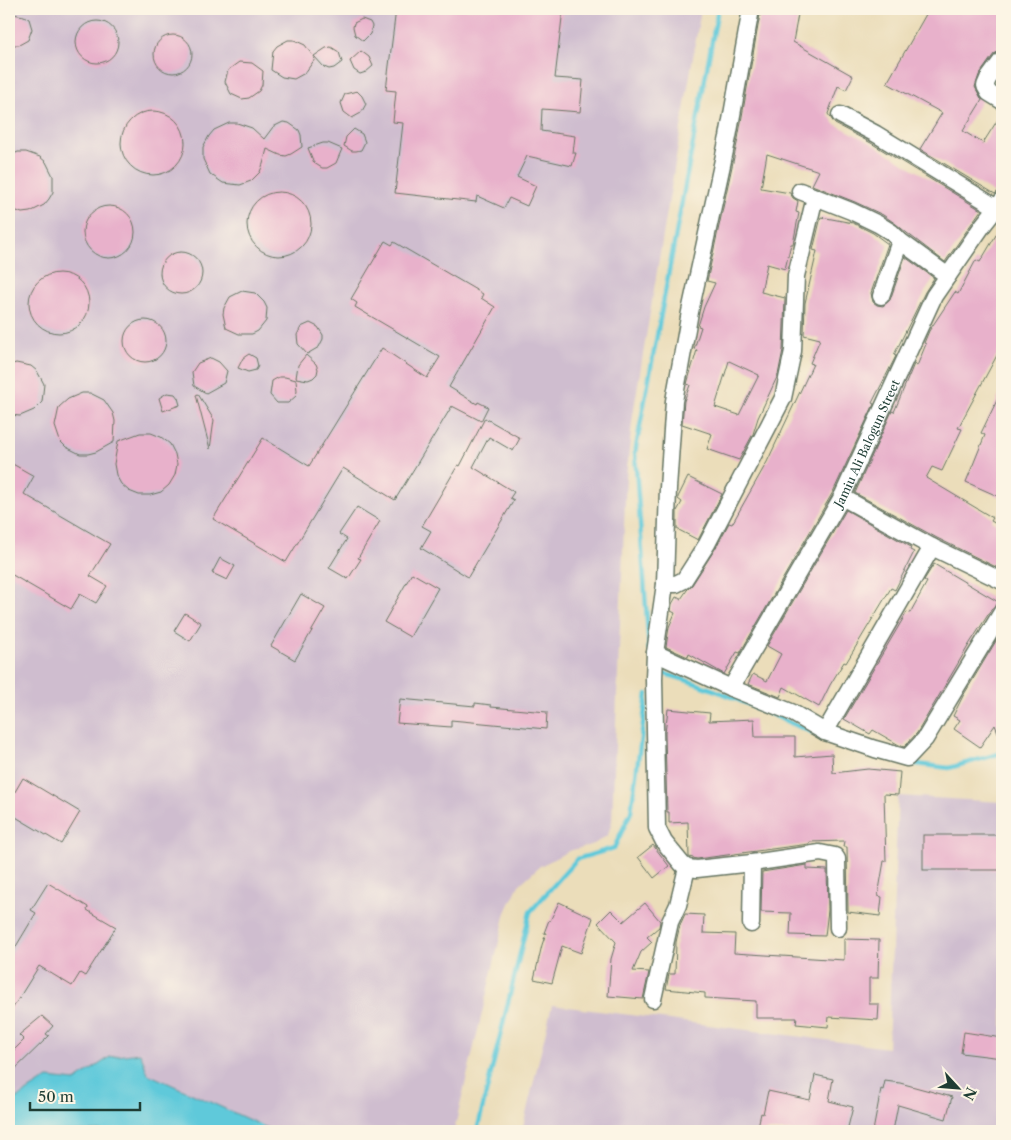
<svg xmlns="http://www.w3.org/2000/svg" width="1011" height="1140" font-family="'Libre Caslon Text',serif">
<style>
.industrial{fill:#cfbdcf}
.water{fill:#5fc9da;stroke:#3f8387}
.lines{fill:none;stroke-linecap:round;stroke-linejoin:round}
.stream{stroke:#5fc9da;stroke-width:4.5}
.building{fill:#e8b1cb;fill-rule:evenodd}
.minor-casing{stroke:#667563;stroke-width:19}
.minor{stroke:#fff;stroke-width:16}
.labels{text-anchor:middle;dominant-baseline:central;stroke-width:4.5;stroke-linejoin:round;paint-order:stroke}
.street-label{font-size:12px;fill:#1f3d34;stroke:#fcf5e5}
</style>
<rect width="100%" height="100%" fill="#fcf5e5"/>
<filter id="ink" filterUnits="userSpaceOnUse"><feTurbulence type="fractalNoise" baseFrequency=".02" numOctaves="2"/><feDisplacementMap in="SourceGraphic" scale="10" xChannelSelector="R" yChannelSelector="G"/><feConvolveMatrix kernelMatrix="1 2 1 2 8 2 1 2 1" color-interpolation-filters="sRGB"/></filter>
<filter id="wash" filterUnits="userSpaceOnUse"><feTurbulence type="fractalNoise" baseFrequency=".0096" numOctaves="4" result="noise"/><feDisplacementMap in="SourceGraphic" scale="20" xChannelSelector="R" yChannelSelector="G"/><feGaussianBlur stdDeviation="1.12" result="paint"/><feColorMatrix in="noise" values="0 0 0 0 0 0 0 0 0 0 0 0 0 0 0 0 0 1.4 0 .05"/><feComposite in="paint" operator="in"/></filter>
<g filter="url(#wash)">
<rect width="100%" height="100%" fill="#ebddba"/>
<g class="industrial">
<path d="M9,9H701L633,414L626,477L612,821L608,835L594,844L569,851L540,866L519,885L506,912L454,1131H274L110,1057L75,1081L48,1078L9,1103Z"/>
<path d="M898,796L1002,802V1131H522L552,1005L888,1048Z"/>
</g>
<path class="water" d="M140,1053L148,1074L274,1131H9V1103L48,1078L75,1081L110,1057Z"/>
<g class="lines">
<g class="stream">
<path d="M649,649L635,453L718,9"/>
<path d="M657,672C711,685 760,710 811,732"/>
<path d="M908,763L949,768L1002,753"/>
<path d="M477,1131L530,912L577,859L614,848L631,812L647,694"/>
</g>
</g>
<g id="blocks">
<g class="building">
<path d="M396,9H563L555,78L583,80L580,112L542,109L541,131L575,136L573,153H576L572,166L527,156L517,177L536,186L527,206L509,198L504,208L477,196L476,202L395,193L403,123L393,122L396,91L386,90Z"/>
<path d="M761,9H799L793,42L853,76L846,90L838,86L828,114L835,124L871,143L981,210L945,262L907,233L896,224L883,215L855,202L812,185L819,171L767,154L761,188L790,193L793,198L798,201L796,212L799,213L793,244H791L785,269L767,264L761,292L785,298L783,350L778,375L758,418L753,434L739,460L707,449L712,434L682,424L684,401L690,385L687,384L689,377L697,350L694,349L701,327L698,326L704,307L715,283L707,281L738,139ZM729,361L759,375L739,415L715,407Z"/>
<path d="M929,9H1002V50L994,54L979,75L975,87L982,100L963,131L983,143L1002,113V188L995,194L920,149L942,113L887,83Z"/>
<path d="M13,14L24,16L29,19L32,29L28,40L19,45H9V15Z"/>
<path d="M362,19L370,22L372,26L370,34L363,41L355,35L353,27L354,23Z"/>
<circle cx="97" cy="42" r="21"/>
<circle cx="173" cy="54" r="19"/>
<path d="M288,40H294L305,45L315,59L305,73L294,79L282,77L271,70L273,51L277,46Z"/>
<path d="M331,47L339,52L342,62L334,68L329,69L324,67L314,56L326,48Z"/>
<path d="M361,51L369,57L373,66L366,72L360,74L354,70L350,61Z"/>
<path d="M239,62L252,63L263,71L262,85L259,91L249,98L242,99L231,94L225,82L228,70Z"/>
<path d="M357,91L362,96L366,104L361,113L352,118L344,112L341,103L345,94Z"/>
<circle cx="153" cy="143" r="32"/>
<path d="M283,122L289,123L299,130L301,135L302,147L291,154L286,156L280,155L267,149L263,164L260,172L251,181L240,185L223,183L210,174L203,159V147L209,136L214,130L229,123H237L252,128L264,139L273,127Z"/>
<path d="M354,129L362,134L365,142L361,150L356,151H352L344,146L346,137Z"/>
<path d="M323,143H328L342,149L336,163L327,168H322L314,163L308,148Z"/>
<path d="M18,152H26L40,157L46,162L53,176V192L49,199L44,205L30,212L22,213L9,208V156Z"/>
<circle cx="279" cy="224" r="32"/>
<circle cx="109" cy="232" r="26"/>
<path d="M821,217L853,223L873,233L888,244L871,293L873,302L877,305L883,306L890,300L905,257L934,278L925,292L894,355L896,356L872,403L874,404L833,492L740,653L737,652L724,674L689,654L688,657L666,647L669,627L675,613L671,611L672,604L676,597L681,599L687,590L692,585L715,549L729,523L732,524L767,462L813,364L810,363L820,339L804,335L805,303L817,251L813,250Z"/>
<path d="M1002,225V346L958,428L962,429L942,471L932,467L926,478L993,518L991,521L1002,527V570L937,538L855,493L892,411L894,412L914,364L917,366L926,344L924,343L929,331L955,292L958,294L976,260L980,262Z"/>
<path d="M385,241L392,245L394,242L483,294L481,298L495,307L449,387L477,404L478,402L488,407L481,421L452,406L395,500L343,468L286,562L213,519L263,438L309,466L382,348L427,378L440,357L355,307L357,303L351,299Z"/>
<circle cx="181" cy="273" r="21"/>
<circle cx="59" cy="303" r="30"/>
<path d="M242,291L255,293L264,302L267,308L266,321L258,331L252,334H239L226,328L223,314L224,308L230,297Z"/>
<circle cx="145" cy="341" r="21"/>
<path d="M310,323L318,327L323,335V339L319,347L307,354L298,344L297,335L301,327Z"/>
<path d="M249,354L256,358L258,366L256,370L248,372L238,368L243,358Z"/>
<path d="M306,355L316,364L318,369L317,374L313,378L308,380L296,378L298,365Z"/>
<path d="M211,358L219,362L227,371L224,383L206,393L194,386L192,372L198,363Z"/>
<path d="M16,363L31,366L37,371L44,384L42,402L34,410L20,416L9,415V365Z"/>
<path d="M279,377H285L296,380L297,391L296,396L288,403H277L270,395L272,381Z"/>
<path d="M1002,390V498L966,482L985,435L981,433Z"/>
<path d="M82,393H90L104,400L113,413L115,421L114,442L96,452L88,454H80L66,447L60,441L55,426L59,407L68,399Z"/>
<path d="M167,393L175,394L178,398L180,405L163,411L159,398Z"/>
<path d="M198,394L214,420L210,449L196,395Z"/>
<path d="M485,418L520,438L513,451L489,437L473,467L514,492L510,498L514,500L468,577L421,548L431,531L422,526L458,465L460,466Z"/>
<path d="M140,433H151L161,437L170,444L175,454L177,464L175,475L169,485L161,492L150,495H139L129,491L121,484L116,475L114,464L118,441Z"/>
<path d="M9,462L34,476L24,494L110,544L90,576L107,586L96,603L80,594L71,609L9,573Z"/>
<path d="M688,477L722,494L698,540L677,529V511L682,502L678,499V497Z"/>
<path d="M357,507L380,521L358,558L361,559L348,579L329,568L347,539L339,534Z"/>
<path d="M846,510L911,547L910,550L914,552L895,590L891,588L846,663L844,662L830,685L819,707L784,687L780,697L748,684L753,674L767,681L781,654L767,646Z"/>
<path d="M220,558L235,566L227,580L212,573Z"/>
<path d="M934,564L1000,603L993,607L970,643L917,733L904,747L899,745L873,730L870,734L844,719L907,612L910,613L927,582L924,580Z"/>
<path d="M412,573L438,588L410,637L384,622Z"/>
<path d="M301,594L325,608L295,660L271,646Z"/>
<path d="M185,613L201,623L190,641L174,631Z"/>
<path d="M1002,631V742L995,725L980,747L954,729L960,720L953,716L963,696Z"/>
<path d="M400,699L475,706V703L491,705V707L547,712L546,729L451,720V727L397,723Z"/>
<path d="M668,709L710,713L709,721L754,719L755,737H795V757L832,754L833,773L868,769L900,772L898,795L884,794L886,861H884L878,896L882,897L880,916L848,912L847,847H843L844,841L810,842L809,844L697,859L689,857L688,822L669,823V812H667L665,733Z"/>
<path d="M23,778L80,812L61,844L9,813V802Z"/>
<rect x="923" y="835" width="79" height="35"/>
<path d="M653,845L669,866L654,878L638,857Z"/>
<path d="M807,865V869L827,870L828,910L825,936L790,935L791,913L761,912L762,872Z"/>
<path d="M48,883L88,907L87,910L116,927L85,976L80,973L72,986L39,966L9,1014V958L36,913L31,910Z"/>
<path d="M559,902L593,918L581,953L562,946L552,983L534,979L542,945L546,933H544L549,920L550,921Z"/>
<path d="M645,903L660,921L659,927L647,937L652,942L641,952L633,971L649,972L643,999L608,996L611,959L616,942L598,923L611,910L623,922Z"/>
<path d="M685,914L704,915L703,933L735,934L734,953L844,960V939L879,940L878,978H869V1004H879L878,1020L829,1017L828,1027L796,1024L797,1018H756V1001L705,998V993L666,989L669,974H675L676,942L680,925Z"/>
<path d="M42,1016L53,1026L46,1034L49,1036L9,1075V1055L24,1040L19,1035Z"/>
<path d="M964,1032L1002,1038V1058L961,1053Z"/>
<path d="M815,1075L833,1079L829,1101L853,1107L847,1131H757L761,1113L763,1114L768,1091L810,1100Z"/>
<path d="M885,1081L900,1083L952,1097L946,1119L898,1105L893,1131H873L881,1089L883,1090Z"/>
</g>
</g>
</g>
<g filter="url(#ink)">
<use href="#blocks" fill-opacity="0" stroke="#667563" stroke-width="1"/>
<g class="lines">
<defs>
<g id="minor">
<path d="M751,9L728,137L690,312L674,401L668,488L665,584L655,653L654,679L657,828L664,842L682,864L687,868L697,869L752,863L820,853L835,856L837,859L838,928"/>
<path d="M1002,60L988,79L985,86L989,93L1002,101"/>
<path d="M840,115L876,134L997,208"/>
<path d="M800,191L851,211L878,224L891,232L900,241L948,276"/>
<path d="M881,296L900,241"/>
<path d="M842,497L932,547L1002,581"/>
<path d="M665,584H676L684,580L707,544L783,398L793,351L796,276L815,197"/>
<path d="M655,653L731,688L791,712L825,732L875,749L907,758L925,739L1002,612"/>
<path id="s1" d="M731,688L842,497L934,296L983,225L1002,201"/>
<path d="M825,732L932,547"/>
<path d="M751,924L752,863"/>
<path d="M653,999L670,922L678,905L687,868"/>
</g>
</defs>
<use href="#minor" class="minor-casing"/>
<use href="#minor" class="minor"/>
</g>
</g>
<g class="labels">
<g class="street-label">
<text stroke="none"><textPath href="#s1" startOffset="280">Jamiu Ali Balogun Street</textPath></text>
</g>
</g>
<rect width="1011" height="1140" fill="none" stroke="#fcf5e5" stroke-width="30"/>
<g transform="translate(958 1088) rotate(116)" stroke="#fcf5e5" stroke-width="4" paint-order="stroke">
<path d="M0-4L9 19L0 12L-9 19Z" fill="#1f3d34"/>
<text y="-8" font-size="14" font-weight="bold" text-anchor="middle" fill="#1f3d34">N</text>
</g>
<path d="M30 1102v8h110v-8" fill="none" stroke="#1f3d34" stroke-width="2.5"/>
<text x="38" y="1102" font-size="15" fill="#1f3d34" stroke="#fcf5e5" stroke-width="4" paint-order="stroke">50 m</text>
</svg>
